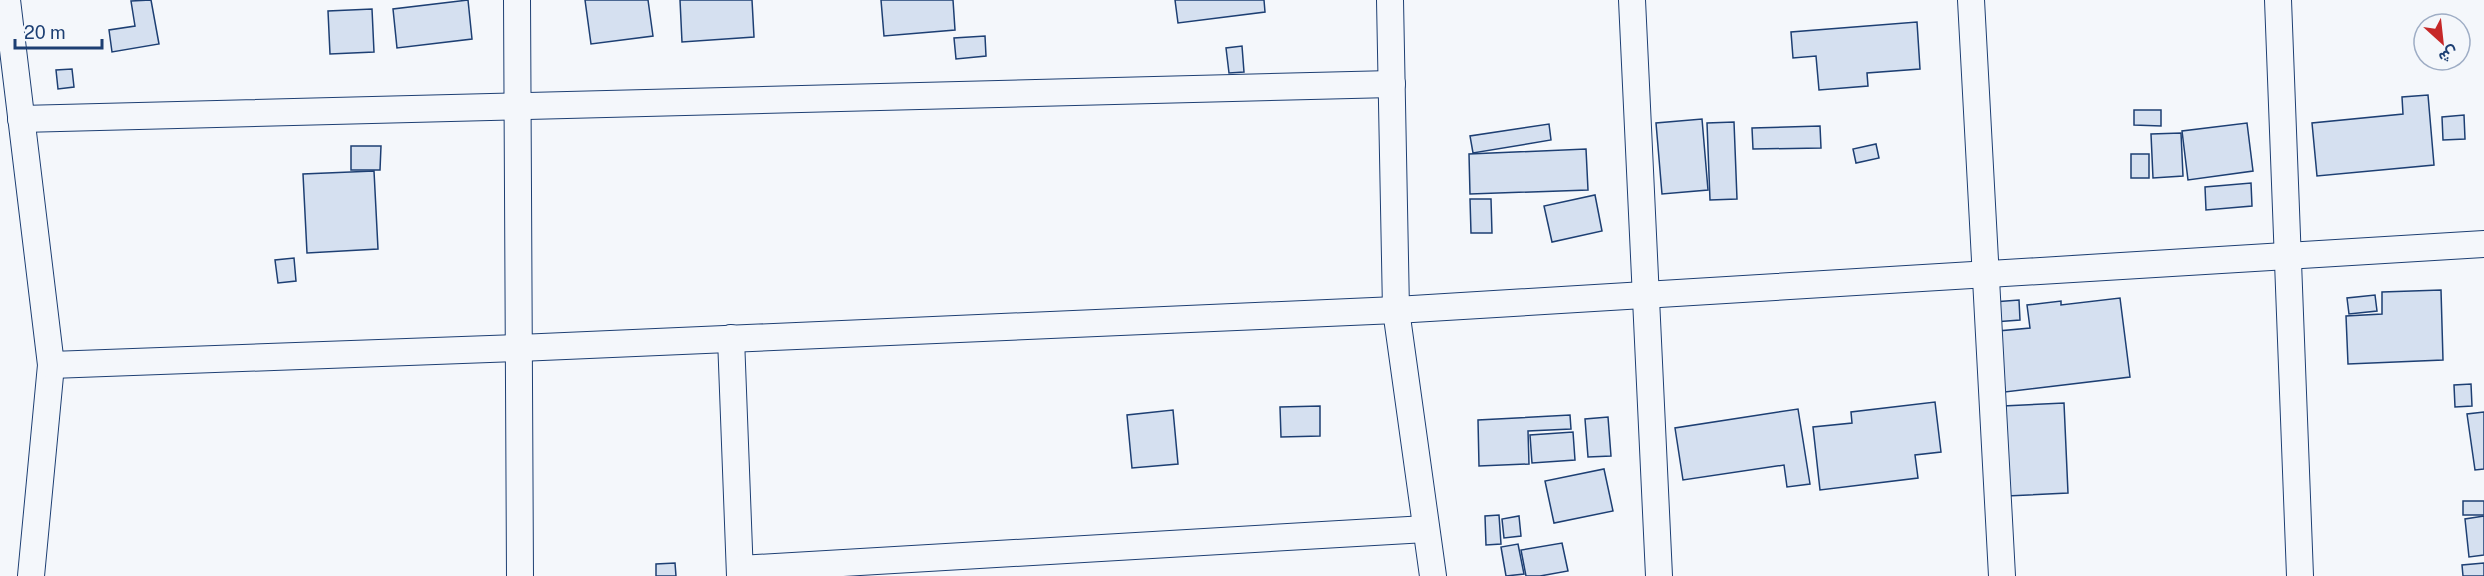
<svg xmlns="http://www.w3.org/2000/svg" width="2484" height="576" font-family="'Public Sans',Vazirmatn,sans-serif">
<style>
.building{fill:#d5e0f0;stroke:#1d3f73;stroke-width:1.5}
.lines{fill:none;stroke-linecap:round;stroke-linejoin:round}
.street-casing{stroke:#1d3f73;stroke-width:28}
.street{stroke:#f4f7fb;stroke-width:26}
</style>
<rect width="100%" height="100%" fill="#f4f7fb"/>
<g class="building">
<path d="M151,0L159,44L112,52L109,30L135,26L131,1Z"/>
<path d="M468,0L472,39L397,48L393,9Z"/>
<path d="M585,0H648L653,36L591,44Z"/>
<path d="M680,0H752L754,37L682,42Z"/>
<path d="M881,0H953L955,30L884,36Z"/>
<path d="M1175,0H1264L1265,12L1178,23Z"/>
<path d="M372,9L374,52L330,54L328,11Z"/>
<path d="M1917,22L1920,69L1867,73L1868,86L1819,90L1816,56L1793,58L1791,32Z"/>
<path d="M985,36L986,56L956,59L954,38Z"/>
<path d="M1242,46L1244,72L1229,73L1226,48Z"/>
<path d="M72,69L74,87L58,89L56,70Z"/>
<path d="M2428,95L2434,165L2317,176L2312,123L2403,114L2402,97Z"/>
<path d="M2134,110H2161V126L2134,125Z"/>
<path d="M2464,115L2465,139L2443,140L2442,117Z"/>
<path d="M1702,119L1708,190L1662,194L1656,123Z"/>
<path d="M1734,122L1737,199L1710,200L1707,123Z"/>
<path d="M2247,123L2253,171L2188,180L2182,131Z"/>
<path d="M1549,124L1551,140L1473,153L1470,136Z"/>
<path d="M1820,126L1821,148L1753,149L1752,128Z"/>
<path d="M2181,133L2183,176L2153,178L2151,134Z"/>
<path d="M1876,144L1879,158L1856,163L1853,149Z"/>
<path d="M351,146H381L380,170H351Z"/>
<path d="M1586,149L1588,190L1470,194L1469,154Z"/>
<rect x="2131" y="154" width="18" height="24"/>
<path d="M374,171L378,249L307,253L303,174Z"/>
<path d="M2251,183L2252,206L2206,210L2205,187Z"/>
<path d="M1595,195L1602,231L1552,242L1544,206Z"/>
<path d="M1470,199H1491L1492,233H1471Z"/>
<path d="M294,258L296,281L278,283L275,260Z"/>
<path d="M2441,290L2443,360L2348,364L2346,316L2382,314V292Z"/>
<path d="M2375,295L2377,311L2349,314L2347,298Z"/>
<path d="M2120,298L2130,377L2005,392L1998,331L2030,328L2027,305L2061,301V305Z"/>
<path d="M2019,300L2020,320L1994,322L1993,302Z"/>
<path d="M2471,384L2472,406L2455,407L2454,385Z"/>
<path d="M1935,402L1941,452L1915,455L1918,478L1820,490L1813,427L1852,423L1851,412Z"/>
<path d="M2064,403L2068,493L2007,496L2003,406Z"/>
<path d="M1320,406V436L1281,437L1280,407Z"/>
<path d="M1798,409L1810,484L1787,487L1784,465L1683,480L1675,428Z"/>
<path d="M1173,410L1178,464L1132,468L1127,415Z"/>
<path d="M2484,412V469L2475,470L2467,414Z"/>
<path d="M1570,415L1571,429L1528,431L1529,464L1479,466L1478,420Z"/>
<path d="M1608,417L1611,456L1588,457L1585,419Z"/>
<path d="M1573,432L1575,460L1532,463L1530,435Z"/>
<path d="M1604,469L1613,511L1554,523L1545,481Z"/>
<rect x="2463" y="501" width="21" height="14"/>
<path d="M1499,515L1501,544L1486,545L1485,516Z"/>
<path d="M1519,516L1521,536L1504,538L1502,519Z"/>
<path d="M2484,516V555L2469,557L2465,519Z"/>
<path d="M1562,543L1568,571L1540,576H1526L1521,550Z"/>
<path d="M1518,544L1524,574L1506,576L1501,547Z"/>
<path d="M675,563L676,576H656V564Z"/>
<path d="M2484,563V576H2463L2462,565Z"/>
</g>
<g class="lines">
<defs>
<g id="street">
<path d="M7,0L51,365L31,576"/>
<path d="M517,0L520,576"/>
<path d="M1390,0L1396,310L1433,576"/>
<path d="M1632,0L1659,576"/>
<path d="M1971,0L2002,576"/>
<path d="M2278,0L2300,576"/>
<path d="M21,119L1392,84"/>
<path d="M731,338L740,576"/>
<path d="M51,365L519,348L1396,310L2484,244"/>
<path d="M740,569L1426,529"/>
</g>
</defs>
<use href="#street" class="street-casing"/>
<use href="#street" class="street"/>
</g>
<g transform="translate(2442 42) rotate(153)"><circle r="28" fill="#f4f7fb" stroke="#9eadc5" stroke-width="1.5"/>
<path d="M0-4.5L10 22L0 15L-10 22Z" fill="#c62828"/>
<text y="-9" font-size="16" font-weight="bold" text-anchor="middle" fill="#1d3f73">ش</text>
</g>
<path d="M15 39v9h87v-9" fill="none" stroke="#1d3f73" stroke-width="3"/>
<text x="24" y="39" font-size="18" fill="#1d3f73" stroke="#f4f7fb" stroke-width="4.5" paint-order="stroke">20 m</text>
</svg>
